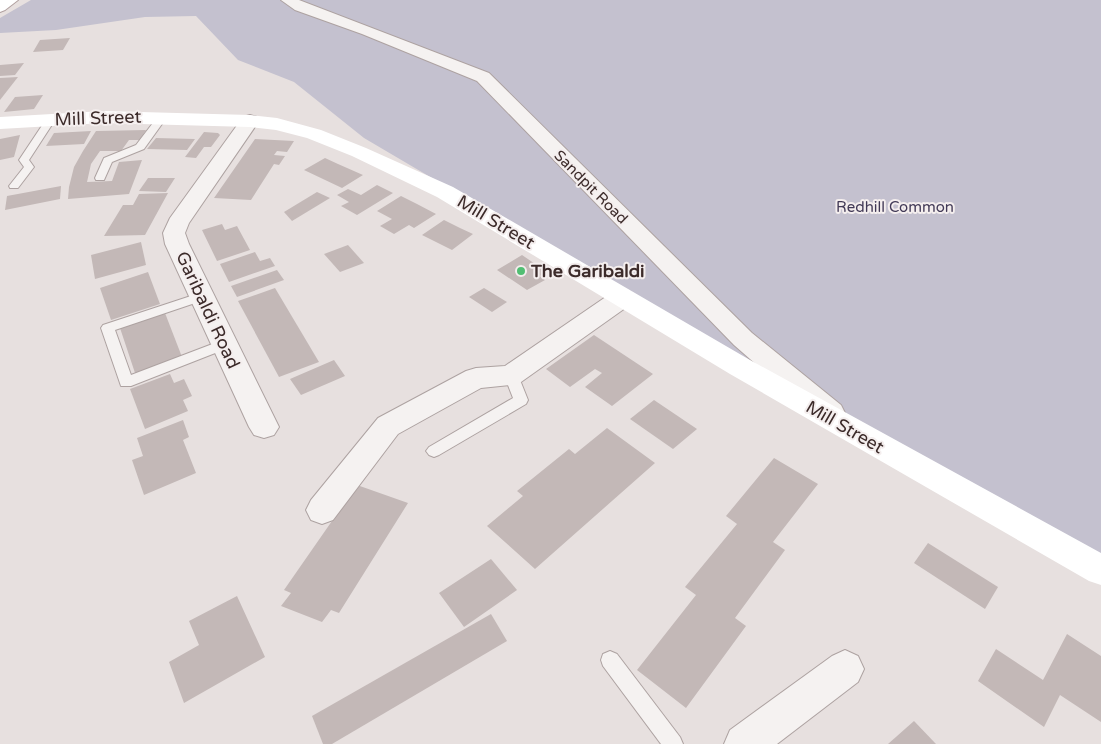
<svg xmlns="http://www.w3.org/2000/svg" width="1101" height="744" font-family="'Varela Round',sans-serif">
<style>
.green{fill:#c4c1cf}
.building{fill:#c3b8b7}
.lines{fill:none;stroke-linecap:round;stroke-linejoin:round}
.lane-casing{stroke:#ada2a1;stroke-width:2}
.street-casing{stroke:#ada2a1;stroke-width:2}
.primary-casing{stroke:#b1a1a0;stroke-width:2}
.lane{fill:#f5f2f1;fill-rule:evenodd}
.street{fill:#f5f2f1;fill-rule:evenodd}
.secondary{fill:#fff;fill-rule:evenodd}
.primary{fill:#fff;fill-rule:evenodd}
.poi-dot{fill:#51be73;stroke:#f4eeee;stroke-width:2}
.labels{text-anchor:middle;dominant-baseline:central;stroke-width:4;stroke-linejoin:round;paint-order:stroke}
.far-street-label{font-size:15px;fill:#3c2b2a;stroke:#f4eeee}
.far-park-label{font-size:15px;fill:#413956;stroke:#f4eeee}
.street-label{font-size:18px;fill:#3c2b2a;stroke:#f4eeee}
.poi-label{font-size:18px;font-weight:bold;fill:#3c2b2a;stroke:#f4eeee;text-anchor:start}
</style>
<rect width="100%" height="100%" fill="#e7e0df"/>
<path class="green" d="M31,0H1101V558L637,299L364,138L294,82L238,60L196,16L145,17L56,30L0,33V18Z"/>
<g class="building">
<path d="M70,38L63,50L33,52L40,40Z"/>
<path d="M24,63L15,75L0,76V65Z"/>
<path d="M18,77L0,100V78Z"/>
<path d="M43,95L34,109L4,112L15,97Z"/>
<path d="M146,130L140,140H129L121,151H100L91,164L87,182L112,181L119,162L142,160L129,194L68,199L69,187L74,167L83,151L96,131Z"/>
<path d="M91,131L84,144L46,146L54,133Z"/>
<path d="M204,132L218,133L220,135L211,147H204L196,158L185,157Z"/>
<path d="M20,135L14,157L0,160V139Z"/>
<path d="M156,138L195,139L187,150L147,149Z"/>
<path d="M255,139L294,141L287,152L277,151L274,155L285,156L279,165L274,164L251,200L214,198Z"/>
<path d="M325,158L338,164L363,175L342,188L304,170Z"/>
<path d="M148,178H175L166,192L139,191Z"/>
<path d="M377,185L393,193L357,215L341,206L349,202L337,195L348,189L361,195Z"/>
<path d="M61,186L60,199L5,210L7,196Z"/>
<path d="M317,192L330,198L292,221L284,212Z"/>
<path d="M168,193L145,235L104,236L123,205H133L139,194Z"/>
<path d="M401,196L417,204L436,214L414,228L409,225L394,234L380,226L392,219L377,211Z"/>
<path d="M444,220L460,228L473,234L452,250L422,235Z"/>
<path d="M222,224L225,230L237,226L250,250L217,261L202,230Z"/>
<path d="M141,242L146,265L95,279L91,255Z"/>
<path d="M348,245L364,263L340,272L324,254Z"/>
<path d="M255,252L260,261L270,258L275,266L229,282L220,264Z"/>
<path d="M522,255L547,272L540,276L545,280L527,290L497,270Z"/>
<path d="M277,270L284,280L237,297L231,286Z"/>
<path d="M148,272L160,304L111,320L100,288Z"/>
<path d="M275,288L319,362L279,377L238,301Z"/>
<path d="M484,288L507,302L492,312L469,297Z"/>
<path d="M165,313L182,357L135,373L120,328Z"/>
<path d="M594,335L653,374L612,406L585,387L602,373L595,369L570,387L546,369Z"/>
<path d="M334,360L345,376L301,395L290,379Z"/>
<path d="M170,374L174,383L184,379L192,396L183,400L188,411L145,429L130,389Z"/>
<path d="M654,400L697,429L673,449L630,419Z"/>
<path d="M183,420L189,437L183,440L196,473L144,495L132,460L143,456L137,438Z"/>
<path d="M607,428L655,463L535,569L487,526L523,496L517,491L569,449L575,454Z"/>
<path d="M774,458L818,484L773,542L785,550L735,618L746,626L686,708L637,670L696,595L685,587L737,524L726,516Z"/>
<path d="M357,485L408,503L339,613L331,610L322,622L281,606L291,593L284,590Z"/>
<path d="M928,543L998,587L985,609L914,563Z"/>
<path d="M491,559L517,590L464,627L439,593Z"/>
<path d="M237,596L265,657L184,703L169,662L199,645L189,621Z"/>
<path d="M491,614L507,641L332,744H323L312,716Z"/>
<path d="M1067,634L1101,656V722L1060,695L1044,727L978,681L996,649L1043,680Z"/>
<path d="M914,721L936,744H888Z"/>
</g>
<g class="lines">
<defs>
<g id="lane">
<path d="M162,114L167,117L144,149L112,162L104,180H96L95,178L104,158L136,145L159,115Z"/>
<path d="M50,117L55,120L29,160L34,167L18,188H10L9,186L24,167L19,160L47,118Z"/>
<path d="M200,293L206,297L204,300L115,330L131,375L223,340L228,342L230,345L228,348L131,386H121L101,328L103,325Z"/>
<path d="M511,370L516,371L518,375L528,400L526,404L439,455L434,457L429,455L426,451L429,447L513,398L504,375L506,371Z"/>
<path d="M610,651L617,654L680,737L683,744H661L603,666L601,660L603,654Z"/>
</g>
<g id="street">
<path d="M281,0H299L489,73L752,333L841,405L845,413L841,421L831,424L821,421L734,345L477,81L362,34L295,10Z"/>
<path d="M250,115L257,117L259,121L189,223L185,233L189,244L279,427L274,435L264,438L254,435L249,427L165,244L163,233L170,218L243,117Z"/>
<path d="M622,290L631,292L634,298L631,304L521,382L511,385L481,388L398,434L333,520L322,524L311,520L306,510L311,500L378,418L466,371L476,368L505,366L613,292Z"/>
<path d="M845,650L858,656L864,669L858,682L777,744H724L730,730L832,656Z"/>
</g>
<path id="primary" d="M0,0H18L5,10L0,12Z"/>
</defs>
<use href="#lane" class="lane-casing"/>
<use href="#street" class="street-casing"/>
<use href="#primary" class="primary-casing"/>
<use href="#lane" class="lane"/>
<use href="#street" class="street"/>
<path class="secondary" d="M104,111L250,115L277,118L321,130L366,148L453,187L750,360L1101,553V585L1089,581L730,374L437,197L352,156L307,138L276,130L250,127L104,123L0,129V117Z"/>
<use href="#primary" class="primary"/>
</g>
<circle class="poi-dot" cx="521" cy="271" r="5"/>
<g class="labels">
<g class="far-street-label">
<text transform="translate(591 187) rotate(45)">Sandpit Road</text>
</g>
<g class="far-park-label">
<text x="895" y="207">Redhill Common</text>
</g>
<g class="street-label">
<text transform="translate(98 118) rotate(-2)">Mill Street</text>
<text transform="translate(496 222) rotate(31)">Mill Street</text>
<text transform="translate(208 310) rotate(65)">Garibaldi Road</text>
<text transform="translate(845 427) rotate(30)">Mill Street</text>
</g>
<g class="poi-label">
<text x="531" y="271">The Garibaldi</text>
</g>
</g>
</svg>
